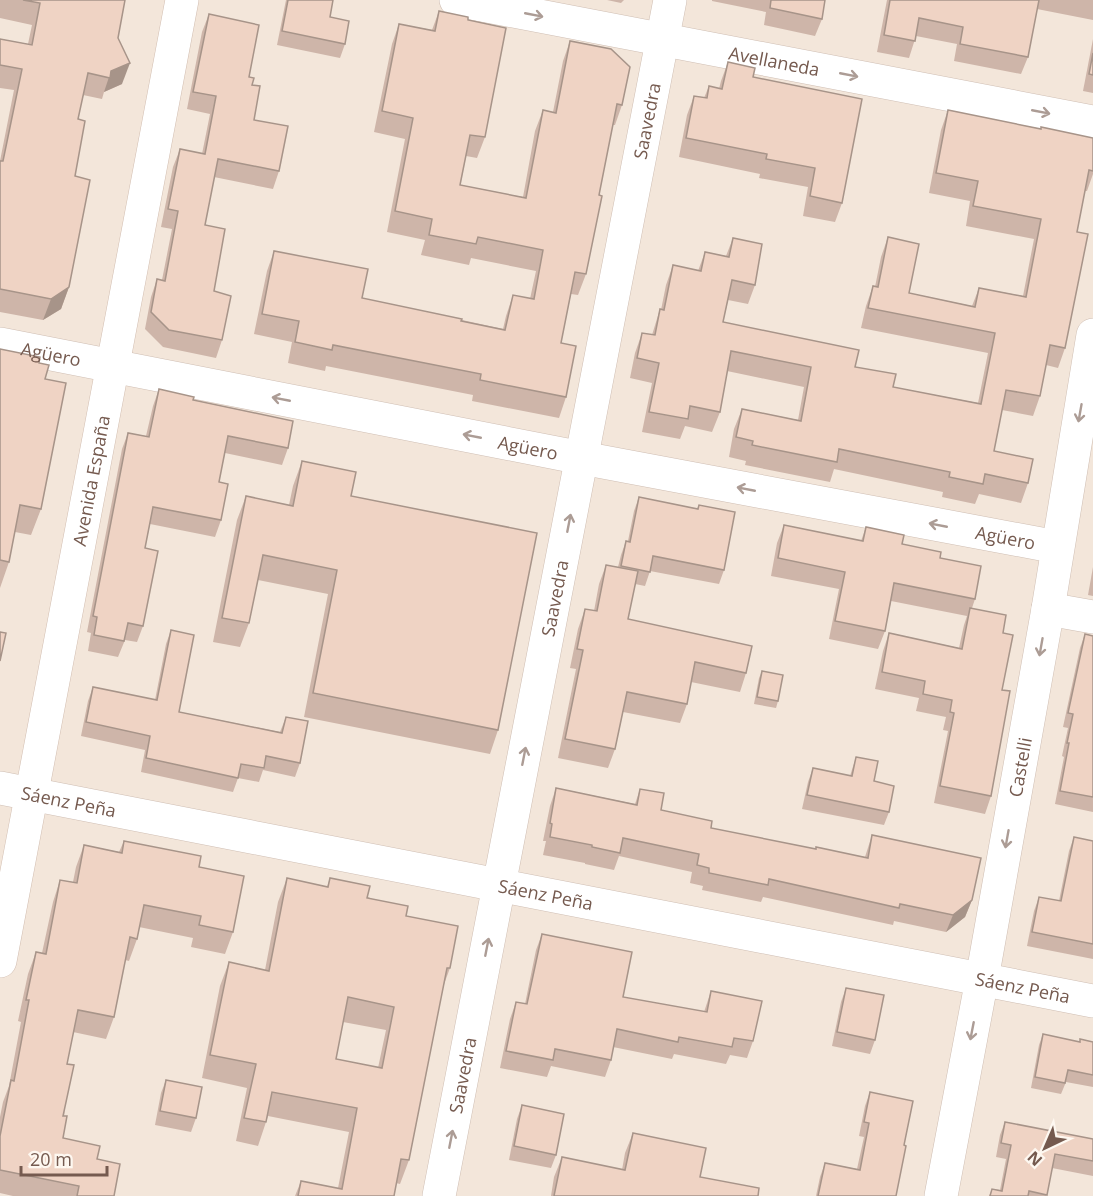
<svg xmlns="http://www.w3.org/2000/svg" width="1093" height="1196" font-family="'Open Sans',sans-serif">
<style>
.residential{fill:#f3e6da}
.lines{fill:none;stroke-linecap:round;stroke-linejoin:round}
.street-casing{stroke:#cfbeb3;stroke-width:34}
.secondary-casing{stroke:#d2beb1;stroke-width:34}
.street{stroke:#fff;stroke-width:33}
.secondary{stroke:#fff;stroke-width:33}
.wall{fill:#ceb5a9;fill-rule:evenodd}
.shaded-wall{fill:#a79489}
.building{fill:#efd3c4;stroke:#a79489;stroke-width:1.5;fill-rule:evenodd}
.oneway{stroke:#ac9c95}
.labels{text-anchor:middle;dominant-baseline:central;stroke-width:4.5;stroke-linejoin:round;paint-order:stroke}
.street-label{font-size:18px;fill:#755a4f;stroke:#fef8f1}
</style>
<rect width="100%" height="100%" fill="#fbf4eb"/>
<rect class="residential" x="0" y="0" width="1093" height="1196"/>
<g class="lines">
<defs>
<g id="street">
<path id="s1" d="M456,0L1093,122"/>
<path id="s2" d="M0,344L582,458L1057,547"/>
<path d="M1048,609L1093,617"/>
<path id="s3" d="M0,788L1093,1001"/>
<path id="s4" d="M439,1196L670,0"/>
<path id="s5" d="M941,1196L982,979L1048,609L1093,335"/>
</g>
<g id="secondary">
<path id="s6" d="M0,961L182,0"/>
</g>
</defs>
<use href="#street" class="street-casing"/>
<use href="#secondary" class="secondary-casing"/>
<use href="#street" class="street"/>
<use href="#secondary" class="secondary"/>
</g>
<g class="wall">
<path d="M0,0H125L118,38L122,84L104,92L102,99L83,95L78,119L69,287L61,309L43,320L0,312V161L14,90L0,88V39L28,44L32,25L0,18Z"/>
<path d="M286,0H333L330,17L345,44L340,58L277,45Z"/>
<path d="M607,0H624L621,3Z"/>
<path d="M712,0H825L822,19L815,36L764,25L766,12L712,1Z"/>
<path d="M887,0H1093V20L1037,9L1028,57L1021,74L954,61L957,44L916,36L909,58L877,52Z"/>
<path d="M439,11L468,20L485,137L477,158L466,156L460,185L523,197L535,131L543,110L553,112L563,61L570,41L622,105L615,125H613L599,195L586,274L578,295L571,294L561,343L566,397L559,418L472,401L473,395L326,366L325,371L288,363L292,342L254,334L267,271L274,251L362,298L503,329L506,316L513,295L530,299L536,271L471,258L469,265L421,255L425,240L387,232L405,139L374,132L392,44L399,24L432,30Z"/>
<path d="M209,14L249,77L252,85L254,120L279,171L273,189L214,177L205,225L214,291L222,340L216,358L163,347L145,329L151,297L157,279L162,280L172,229L161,227L173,167L180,149L202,154L210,114L187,109L202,32Z"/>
<path d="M1093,39V93L1083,91Z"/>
<path d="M728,62L753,77L842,203L835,222L803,216L808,187L759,178L760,174L679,157L687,115L694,96L704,98L709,86L719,89L721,81Z"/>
<path d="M948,110L1041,129L1093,138V174L1087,191H1085L1077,232L1065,348L1058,368L1046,365L1040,396L1033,416L1002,410L994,451L1028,483L1021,503L979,494L975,504L942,497L943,492L834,469L830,482L745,465L746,461L729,457L734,429L742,409L798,420L804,387L727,371L720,412L712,432L685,426L680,439L642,432L652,383L630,378L635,353L642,333L652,335L660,309L661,310L666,285L673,265L698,271L705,252L726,256L733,238L755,285L748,304L728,300L723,322L855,367L893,387L978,403L988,353L861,328L866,306L873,286L875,287L881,257L888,237L909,293L972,306L979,288L1023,296L1034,239L966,226L970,201L929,193L941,130Z"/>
<path d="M0,349L39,363L45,379L41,509L31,535L15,532L9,562L0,588Z"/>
<path d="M159,389L193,400L288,448L282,465L225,453L219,482L221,520L215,537L150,524L145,548L143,626L137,642L125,640L118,657L88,651L91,633L87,632L122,449L128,433L146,436L153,406Z"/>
<path d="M302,461L351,496L498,730L490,754L304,717L328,594L258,580L249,623L240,647L213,642L237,520L246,496L289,505L293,486Z"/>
<path d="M639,497L697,509L699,505L724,570L719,584L650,571L645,586L635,584L628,619L746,673L740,692L691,682L687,704L680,723L623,712L615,749L608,768L558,758L576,669L570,668L578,629L585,609L594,611L599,584L606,565L618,567L621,555L626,541H628L634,511Z"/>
<path d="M784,525L861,541L866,527L902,544L940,558L975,599L972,608L1003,633L1002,690L991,796L985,814L934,803L948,731L943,730L946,717L916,711L919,698L875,689L883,651L889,633L959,648L964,625L967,616L891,601L885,631L878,649L829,639L839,589L771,576L777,543Z"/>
<path d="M1093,567V596L1088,595Z"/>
<path d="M171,630L179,712L280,732L286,717L300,763L295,777L263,770L259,782L238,778L233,792L141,772L145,750L81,736L88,701L93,687L155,700L166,644Z"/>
<path d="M1085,634L1093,636V812L1055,804L1064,757L1062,756L1068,728L1063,727L1080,648Z"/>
<path d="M762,671L778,701L776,708L754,704L759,678Z"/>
<path d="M856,757L889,812L884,825L802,809L808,782L813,768L850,776Z"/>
<path d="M556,788L635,804L640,789L661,810L711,828L815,849L865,857L872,835L972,900L965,917L946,932L894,921L893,925L763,897L761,902L702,890L703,886L690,883L692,872L619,856L614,870L585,864V863L543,855L546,841H543L550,806Z"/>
<path d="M1074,837L1093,841V959L1027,946L1034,911L1039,897L1059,901L1069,851Z"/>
<path d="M124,841L199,867L233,932L225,954L191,947L193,938L139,927L137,939L129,961L125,960L114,1017L106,1039L73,1032L67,1064L63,1138L97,1159L114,1196H13L0,1193V1117L3,1102L9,1086L21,1022L18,1021L28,974L36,952L42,953L53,902L60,880L73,882L76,867L84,845L119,852Z"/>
<path d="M287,878L327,887L330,878L406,916L450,968L443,987L409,1160L400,1184L396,1183L394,1196H295L301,1181L338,1188L349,1132L268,1116L258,1146L236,1141L247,1088L202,1078L220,986L229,962L265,970L278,902ZM343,1022L386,1030L378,1068L336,1059Z"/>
<path d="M542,934L623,997L704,1012L711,991L753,1041L747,1058L730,1055L726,1064L674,1054L672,1059L613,1047L611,1060L605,1077L551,1066L547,1077L500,1068L510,1019L516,1002L525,1004L536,950Z"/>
<path d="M846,988L875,1040L870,1054L832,1046L841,1002Z"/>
<path d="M1043,1034L1080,1042H1093V1087L1066,1082L1061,1094L1031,1088L1039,1045Z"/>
<path d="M166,1080L196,1118L191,1132L155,1125L161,1093Z"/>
<path d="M870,1092L904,1145L896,1196H816L820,1177L825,1163L857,1169L864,1137L859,1136L865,1106Z"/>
<path d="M522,1105L556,1155L551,1168L509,1160L517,1119Z"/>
<path d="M1005,1122L1093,1139V1176L1052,1168L1046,1196H989L992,1189L1000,1190L1006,1159L996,1157L1000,1135Z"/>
<path d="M633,1133L700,1177L758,1196H551L554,1177L562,1157L622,1170L625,1153Z"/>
</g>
<g class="shaded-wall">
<path d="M130,63L122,84L104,92L111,71Z"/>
<path d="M69,287L61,309L43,320L51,299Z"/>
<path d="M972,900L965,917L946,932L953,915Z"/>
</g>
<g class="building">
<path d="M23,0H125L118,38L130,63L111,71L110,78L88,73L78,119L85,121L75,176L90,180L69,287L51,299L0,289V161H3L22,69L0,65V39L32,45L40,3Z"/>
<path d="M288,0H333L330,17L349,21L345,44L282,31Z"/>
<path d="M771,0H825L822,19L770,8Z"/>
<path d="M890,0H1039L1028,57L960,44L963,27L919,18L915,41L884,35Z"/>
<path d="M439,11L468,17V20L506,28L485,137L470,135L460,185L526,198L543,110L556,113L570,41L611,49L630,67L622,105L617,104L599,195L602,196L586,274L575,272L561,343L576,346L566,397L480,380L481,374L333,345L332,350L295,342L299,321L262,314L274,251L368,269L362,298L462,319L461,321L505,330L513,295L534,299L543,250L478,237L476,244L429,235L432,219L395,211L413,118L382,111L399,24L435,31Z"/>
<path d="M209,14L259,25L249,77L254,78L252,85L260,86L254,120L288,126L279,171L218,159L205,225L225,229L214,291L231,296L222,340L169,330L151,312L157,279L165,281L178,211L168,209L180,149L205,154L216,96L193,92Z"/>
<path d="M1093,53V75L1089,74Z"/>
<path d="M728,62L755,68L753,77L862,99L842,203L810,196L815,168L766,159L767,154L686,138L694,96L707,98L709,86L722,89Z"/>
<path d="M948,110L1041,129V127L1093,138V171L1089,170L1077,232L1088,234L1065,348L1050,345L1040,396L1006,390L994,451L1033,459L1028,483L985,474L983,484L949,477L950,472L839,449L837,462L752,445L753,441L736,437L742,409L801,421L811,367L731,351L720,412L690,406L688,419L649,412L659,363L637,358L642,333L655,335L660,309L664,310L673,265L701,271L705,252L729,257L733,238L762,244L755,285L732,280L723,322L859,350L855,367L896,374L893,387L981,404L995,333L868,308L873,286L878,287L888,237L919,244L909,293L975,307L979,288L1026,297L1041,219L973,206L978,181L936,173Z"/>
<path d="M0,349L40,357L39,363L49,365L45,379L66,383L41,509L20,505L9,562L0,560Z"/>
<path d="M159,389L194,397L193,400L293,421L288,448L228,436L219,482L228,484L221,520L153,507L145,548L158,551L143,626L128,623L124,641L94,635L97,617L93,616L128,433L149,437Z"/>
<path d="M302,461L356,472L351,496L537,533L498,730L313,693L337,570L263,555L249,623L222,618L246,496L293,506Z"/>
<path d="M639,497L698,509L699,505L735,512L724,570L653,556L650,572L621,566L626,541L630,542Z"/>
<path d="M784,525L863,541L866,527L904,535L902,544L941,552L940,558L981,566L975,599L894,583L885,631L835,621L845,572L778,558Z"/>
<path d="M606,565L638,571L628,619L752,646L746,673L695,662L687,704L627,692L615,749L565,739L583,650L577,649L585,609L597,611Z"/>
<path d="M970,608L1006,615L1003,633L1013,635L1002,690L1010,691L991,796L940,786L954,713L950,712L952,700L923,694L925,681L882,672L889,633L962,649Z"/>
<path d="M171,630L194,635L179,712L282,733L286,717L308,721L300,763L266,756L264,768L241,764L238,778L146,758L150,736L86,722L93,687L157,700Z"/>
<path d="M0,632L6,633L0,661Z"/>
<path d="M1085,634L1093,636V797L1060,791L1069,743H1067L1073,714L1068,713Z"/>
<path d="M762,671L783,675L778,701L757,697Z"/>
<path d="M856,757L878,761L874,781L894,786L889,812L807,795L813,768L852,776Z"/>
<path d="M556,788L637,805L640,789L664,793L661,810L712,821L711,828L816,849V847L868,858L872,835L981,858L972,900L953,915L900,904L899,908L769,879L768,885L709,873V868L697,865L699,854L623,838L620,853L592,847V845L550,837L552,824L550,823Z"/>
<path d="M1074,837L1093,841V944L1032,932L1039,897L1061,901Z"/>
<path d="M124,841L201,856L199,867L244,876L233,932L199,925L201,916L144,905L137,939L130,937L114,1017L78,1010L67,1064L74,1065L63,1116H67L63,1138L100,1146L97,1159L120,1164L114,1196H77L79,1186L0,1170V1136L11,1080L14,1081L29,1000H26L36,952L46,954L60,880L77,883L84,845L122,853Z"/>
<path d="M287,878L328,887L330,878L370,886L367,898L408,906L406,916L458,926L450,968H447L409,1160L401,1159L394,1196H298L301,1181L342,1189L357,1108L272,1092L266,1122L244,1118L256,1064L210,1055L229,962L269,971ZM348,997L394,1007L382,1068L336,1059Z"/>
<path d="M542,934L632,952L623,997L707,1012L711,991L762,1001L753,1041L734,1038L732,1047L679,1037L678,1042L617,1029L611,1060L555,1049L553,1060L506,1051L516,1002L527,1004Z"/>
<path d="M846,988L884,995L875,1040L837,1032Z"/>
<path d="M1043,1034L1080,1042V1039L1093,1042V1075L1068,1070L1065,1083L1035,1077Z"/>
<path d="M166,1080L202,1087L196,1118L160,1111Z"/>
<path d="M870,1092L913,1101L904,1145L906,1146L896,1196H818L825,1163L860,1170L869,1123L864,1122Z"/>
<path d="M522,1105L564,1114L556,1155L514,1146Z"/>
<path d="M1005,1122L1093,1139V1161L1055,1154L1047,1195L1029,1191L1028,1196H990L992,1189L1002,1191L1011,1145L1001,1143Z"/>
<path d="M633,1133L706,1148L700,1177L759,1188L758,1196H554L562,1157L625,1170Z"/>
</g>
<defs><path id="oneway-shaft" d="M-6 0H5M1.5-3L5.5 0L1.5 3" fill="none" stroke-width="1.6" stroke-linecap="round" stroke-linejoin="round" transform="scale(1.5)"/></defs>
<g class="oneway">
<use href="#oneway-shaft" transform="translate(534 15) rotate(11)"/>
<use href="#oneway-shaft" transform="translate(849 75) rotate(11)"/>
<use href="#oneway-shaft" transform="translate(1041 112) rotate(11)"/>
<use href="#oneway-shaft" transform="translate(281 399) rotate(-169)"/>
<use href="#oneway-shaft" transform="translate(1080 413) rotate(100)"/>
<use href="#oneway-shaft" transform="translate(472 436) rotate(-169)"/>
<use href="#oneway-shaft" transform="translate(746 489) rotate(-169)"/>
<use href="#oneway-shaft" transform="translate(569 523) rotate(-79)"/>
<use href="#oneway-shaft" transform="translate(938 525) rotate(-169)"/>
<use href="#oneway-shaft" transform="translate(1041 647) rotate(100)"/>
<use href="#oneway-shaft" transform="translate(524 756) rotate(-79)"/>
<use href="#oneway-shaft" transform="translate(1007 839) rotate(100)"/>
<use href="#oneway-shaft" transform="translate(487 947) rotate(-79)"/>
<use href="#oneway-shaft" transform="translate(972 1031) rotate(101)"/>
<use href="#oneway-shaft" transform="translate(451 1139) rotate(-79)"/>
</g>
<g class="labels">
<g class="street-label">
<text stroke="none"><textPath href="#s1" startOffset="324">Avellaneda</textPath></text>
<text stroke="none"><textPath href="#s4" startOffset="1095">Saavedra</textPath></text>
<text stroke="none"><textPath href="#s2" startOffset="52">Agüero</textPath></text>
<text stroke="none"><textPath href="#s2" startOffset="538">Agüero</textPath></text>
<text stroke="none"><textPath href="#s6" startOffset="489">Avenida España</textPath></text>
<text stroke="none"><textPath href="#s2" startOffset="1024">Agüero</textPath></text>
<text stroke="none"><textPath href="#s4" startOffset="609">Saavedra</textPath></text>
<text stroke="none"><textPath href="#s5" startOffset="436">Castelli</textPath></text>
<text stroke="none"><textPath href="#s3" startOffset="70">Sáenz Peña</textPath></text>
<text stroke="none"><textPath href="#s3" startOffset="556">Sáenz Peña</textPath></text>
<text stroke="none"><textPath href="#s3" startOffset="1042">Sáenz Peña</textPath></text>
<text stroke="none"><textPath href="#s4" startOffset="123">Saavedra</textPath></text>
</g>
</g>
<g transform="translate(1045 1148) rotate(224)" stroke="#fef8f1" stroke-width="4.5" paint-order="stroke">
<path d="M0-4.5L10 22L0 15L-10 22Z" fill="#755a4f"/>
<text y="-9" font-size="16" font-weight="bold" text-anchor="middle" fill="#755a4f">N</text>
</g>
<path d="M21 1166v9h86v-9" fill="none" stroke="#755a4f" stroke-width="3"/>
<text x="30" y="1166" font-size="18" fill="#755a4f" stroke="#fef8f1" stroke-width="4.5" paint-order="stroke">20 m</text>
</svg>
